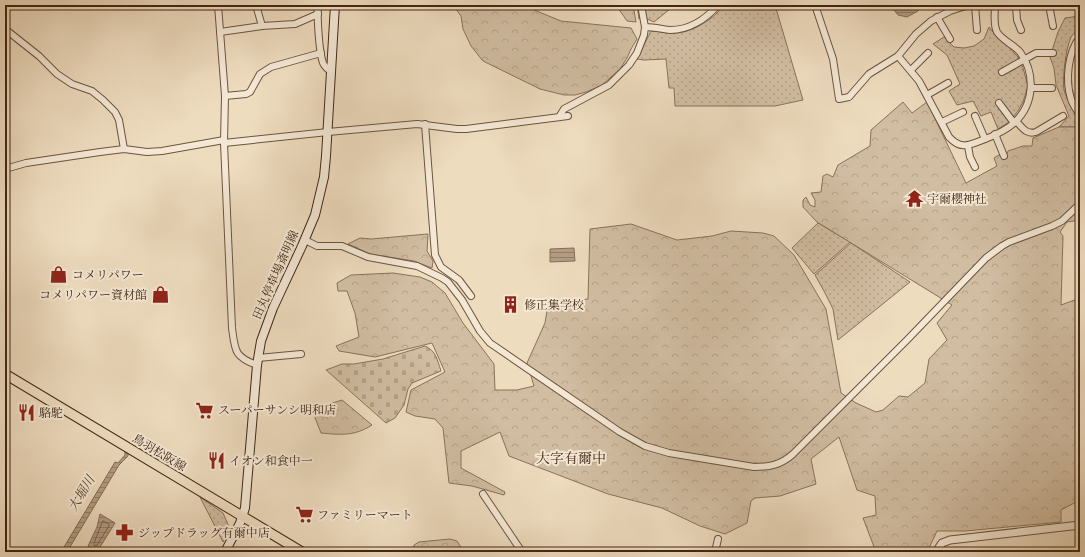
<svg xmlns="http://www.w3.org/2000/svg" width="1085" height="557" font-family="'IM FELL English','Noto Serif JP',serif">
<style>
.grass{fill:url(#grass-dots);stroke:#8a725a}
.forest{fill:url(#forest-crowns);stroke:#8a725a}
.cemetery{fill:url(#cemetery-stones);stroke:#8a725a}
.water{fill:url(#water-rules);stroke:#866e57}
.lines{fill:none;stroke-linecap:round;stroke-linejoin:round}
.shore{stroke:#7b624c;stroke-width:1}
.minor-casing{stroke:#6d543e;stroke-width:8}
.tertiary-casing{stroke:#6d543e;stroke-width:9}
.secondary-casing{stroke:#422613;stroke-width:10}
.primary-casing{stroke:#422613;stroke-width:11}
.minor{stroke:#f4e8d5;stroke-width:6}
.tertiary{stroke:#f4e8d5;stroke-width:7}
.secondary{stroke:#f4e8d5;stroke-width:8}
.primary{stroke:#eedcbf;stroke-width:9}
.labels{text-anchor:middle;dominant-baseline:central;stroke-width:4;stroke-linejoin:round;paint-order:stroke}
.poi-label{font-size:12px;fill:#422613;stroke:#f4e8d5;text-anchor:start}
.street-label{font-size:12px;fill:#422613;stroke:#f4e8d5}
.water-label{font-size:13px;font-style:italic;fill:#644a35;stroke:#f4e8d5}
.quarter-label{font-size:14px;fill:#422613;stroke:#f4e8d5}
</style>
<defs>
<pattern id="grass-dots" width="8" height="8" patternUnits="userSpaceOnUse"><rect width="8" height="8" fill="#d1bda2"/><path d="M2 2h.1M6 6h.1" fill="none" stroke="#b5a28b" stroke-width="1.8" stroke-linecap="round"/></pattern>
<pattern id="forest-crowns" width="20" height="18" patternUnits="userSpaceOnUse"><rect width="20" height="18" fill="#d1bda2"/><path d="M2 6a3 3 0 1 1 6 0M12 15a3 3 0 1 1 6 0" fill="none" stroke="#b5a28b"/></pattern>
<pattern id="cemetery-stones" width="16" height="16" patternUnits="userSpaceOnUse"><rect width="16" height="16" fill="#d1bda2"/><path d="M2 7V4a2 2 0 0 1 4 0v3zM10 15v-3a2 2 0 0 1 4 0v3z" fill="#b5a28b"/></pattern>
<pattern id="water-rules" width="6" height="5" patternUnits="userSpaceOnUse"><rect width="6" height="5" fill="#b49e85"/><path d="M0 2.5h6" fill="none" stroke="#94816c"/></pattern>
</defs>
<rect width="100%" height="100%" fill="#eedcbf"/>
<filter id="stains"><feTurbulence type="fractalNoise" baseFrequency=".005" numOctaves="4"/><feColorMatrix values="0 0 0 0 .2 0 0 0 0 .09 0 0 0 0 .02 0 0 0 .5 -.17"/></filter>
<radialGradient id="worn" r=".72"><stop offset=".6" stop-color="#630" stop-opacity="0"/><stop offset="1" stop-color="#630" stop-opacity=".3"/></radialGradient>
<g class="grass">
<path d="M637,5H675L654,22L645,18L639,19Z"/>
<path d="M724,5H775L803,100L775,106H675L674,88H669L666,59L644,60L637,59L651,31C659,31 668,34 676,33C693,32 714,19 724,5Z"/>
<path d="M1080,16V28C1077,31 1073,34 1071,37C1066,48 1062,78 1064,90C1066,100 1080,115 1080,124L1076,127H1059L1069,116L1056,85L1054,68L1050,57L1058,32L1065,18Z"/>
<path d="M989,27L998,38L1007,45L1018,57L1023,68L1028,86L1023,102L1018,111L1009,122L998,129L991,112L981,116L973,101L957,105L949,91L960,84L947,55L933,44L944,37L954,47L964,48L974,46L984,39Z"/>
<path d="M818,223L850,242L814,274L792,248Z"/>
<path d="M851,243L910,282L838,340L833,309L824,291L815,275Z"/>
<path d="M200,497L223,513L230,529L223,542Z"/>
</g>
<g class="forest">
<path d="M453,5H522L561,21L631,28L637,39L631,49L627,58L620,69L602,85L586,92L575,95H564L540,89L483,61L471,46L463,29L461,16Z"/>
<path d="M616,5H633L636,22L627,21Z"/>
<path d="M903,102L912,113L927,102L966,183L997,166L994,158L999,155L1005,159L1008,151L1023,146H1032L1033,138L1059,127H1076L1080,124V220L1067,222L1060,232L1063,236L1061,305L1080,298V500L1061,510V522L965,531H937L929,548V552H876L863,518L876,515L875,496L857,490L839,437L811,459L816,484L780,496L755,498L751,501L747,523L725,534L700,526L662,508L608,494L509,456L500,432L461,451V468L505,492L504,495L472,486L449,483L443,428L435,419L415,416L406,412L411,390L445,372L432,343L375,357L339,351L336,346L359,337L355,313L347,291H338L337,283L351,275L393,273L420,277L432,282L445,293L463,323L494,364L495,390H517L534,386L527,363L545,323L548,305L588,299L590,229L631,224L677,240L712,236L731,231L763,233L774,236L794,255L826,309L841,393L856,403L876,412L883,410L899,396L908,397L925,383L929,359L947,340L937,323L952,305L817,222L803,207V200L806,197L810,205L815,207V200L811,193L821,192L823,176L827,174L833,177L838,165L870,146L871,130Z"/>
<path d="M428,234L427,251L433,261L432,268L414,261L370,254L348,244L360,238L371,239Z"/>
<path d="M342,400L372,425C355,436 341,435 321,433L314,415L323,406Z"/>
<path d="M450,539L457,541L464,552H413L414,545L419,542Z"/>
</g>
<path class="cemetery" d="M425,346C436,351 437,359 441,371L412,383L408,389L404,405L395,418L386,423L326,370L342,364H354L383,359Z"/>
<g class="water">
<path d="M890,5H921L918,11L907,17L898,15Z"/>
<path d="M574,248L575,261L550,262V249Z"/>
<path d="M125,452L128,454V456L119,465L67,552H61L115,462L118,463L125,455Z"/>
<path d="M100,514L115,523L97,552L88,546L97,527Z"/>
</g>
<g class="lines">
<path class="shore" d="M103,521L109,524V526L97,545L95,546L94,544Z"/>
<defs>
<g id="minor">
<path d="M218,5L225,96L224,143L232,328C235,350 234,357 257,365"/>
<path d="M256,5L262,26"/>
<path d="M318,5C317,17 319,52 323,63C325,67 328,70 332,72"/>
<path d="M815,5L833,59L839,99L849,97L869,74L898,56L916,34L931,21L950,11L969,5"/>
<path d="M975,5L977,30"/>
<path d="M1016,5L1017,20L1021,30"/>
<path d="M1049,5L1053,26"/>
<path d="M937,17L950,39"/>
<path d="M645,27C653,27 662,29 670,30C689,30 706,19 718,5"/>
<path d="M5,29L39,56L57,74L72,84L92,91L103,100L115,112L119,120L124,149"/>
<path d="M220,32L262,26L295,24L318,14"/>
<path d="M1080,37C1068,52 1065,80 1071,99C1073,105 1077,110 1080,116"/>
<path d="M898,56L919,81L949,137C960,149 967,146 980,141C991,137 1006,131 1015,122C1034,104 1036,74 1020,52C1014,45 1002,40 997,32C993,24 995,14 995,5"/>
<path d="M911,70L928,53"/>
<path d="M1002,72L1036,53H1053"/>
<path d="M1031,88H1052"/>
<path d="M927,95L948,83"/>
<path d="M225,96L246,94L250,92L260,74L271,67L321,53"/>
<path d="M999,103L1014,123"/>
<path d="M975,116L985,139"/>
<path d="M559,117L564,109L609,85L629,65L637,53L644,35L645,27L641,5"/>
<path d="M1016,121C1022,127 1026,135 1036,132L1063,116"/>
<path d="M942,122L963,112"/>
<path d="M425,124L435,255L441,267L459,280L471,296"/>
<path d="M995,134L1004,156"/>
<path d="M224,143L328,132L417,124L457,129H466L568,116"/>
<path d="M968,146L970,157L975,167"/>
<path d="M5,169L26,163L100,152L124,149L147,152L162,151L224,140"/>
<path d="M305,240L317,246H342L368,257L417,266L442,278L448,282L462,300L480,331L490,343L620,432L645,446L669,453L754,467C769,467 781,465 793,454L908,339L986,258L1002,246L1009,242L1052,226L1062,221L1080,204"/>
<path d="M258,358L301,354"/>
<path d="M483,494L522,552"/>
<path d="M715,552L718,539"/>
</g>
<path id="tertiary" d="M936,552L942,543L950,540L1080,525"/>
<path id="secondary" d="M225,552L240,523L245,508L257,365L261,341L273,308L302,246L315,215L324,177L326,156L335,5"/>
<path id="primary" d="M5,374L302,552"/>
</defs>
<use href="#minor" class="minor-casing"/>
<use href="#tertiary" class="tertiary-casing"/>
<use href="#secondary" class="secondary-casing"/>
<use href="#primary" class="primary-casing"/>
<use href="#minor" class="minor"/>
<use href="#tertiary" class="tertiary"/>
<use href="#secondary" class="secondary"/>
<use href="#primary" class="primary"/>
</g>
<defs>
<symbol id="temple-bare" viewBox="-9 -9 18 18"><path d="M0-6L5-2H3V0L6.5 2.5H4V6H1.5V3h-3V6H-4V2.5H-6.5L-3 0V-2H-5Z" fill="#8f2418" stroke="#f4e8d5" stroke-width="2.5" paint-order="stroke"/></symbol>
<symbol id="shop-bare" viewBox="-9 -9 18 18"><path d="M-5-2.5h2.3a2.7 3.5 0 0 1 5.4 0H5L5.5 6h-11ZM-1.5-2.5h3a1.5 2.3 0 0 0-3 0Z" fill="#8f2418" stroke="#f4e8d5" stroke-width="2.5" paint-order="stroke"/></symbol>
<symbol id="building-bare" viewBox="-9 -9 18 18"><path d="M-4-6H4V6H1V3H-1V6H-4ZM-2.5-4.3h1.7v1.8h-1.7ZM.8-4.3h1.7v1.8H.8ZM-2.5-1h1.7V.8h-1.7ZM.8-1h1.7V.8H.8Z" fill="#8f2418" stroke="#f4e8d5" stroke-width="2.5" paint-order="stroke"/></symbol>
<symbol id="supermarket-bare" viewBox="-9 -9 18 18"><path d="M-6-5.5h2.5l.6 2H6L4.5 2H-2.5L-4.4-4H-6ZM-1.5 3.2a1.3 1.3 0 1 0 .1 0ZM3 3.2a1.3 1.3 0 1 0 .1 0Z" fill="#8f2418" stroke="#f4e8d5" stroke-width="2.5" paint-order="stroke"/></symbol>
<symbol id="restaurant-bare" viewBox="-9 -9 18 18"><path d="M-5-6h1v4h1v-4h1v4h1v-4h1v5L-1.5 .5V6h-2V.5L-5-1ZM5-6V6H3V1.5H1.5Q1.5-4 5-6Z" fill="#8f2418" stroke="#f4e8d5" stroke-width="2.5" paint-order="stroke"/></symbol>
<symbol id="pharmacy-bare" viewBox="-9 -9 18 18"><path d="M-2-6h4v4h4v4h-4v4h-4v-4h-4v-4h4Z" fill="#8f2418" stroke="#f4e8d5" stroke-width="2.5" paint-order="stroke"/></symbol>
</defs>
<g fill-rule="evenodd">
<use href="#temple-bare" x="902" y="186" width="25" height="25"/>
<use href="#shop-bare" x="46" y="262" width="25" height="25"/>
<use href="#shop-bare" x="148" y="282" width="25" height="25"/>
<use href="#building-bare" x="498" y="292" width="25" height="25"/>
<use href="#supermarket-bare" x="192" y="398" width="25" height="25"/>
<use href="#restaurant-bare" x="14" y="400" width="25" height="25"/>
<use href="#restaurant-bare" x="204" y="448" width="25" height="25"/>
<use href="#supermarket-bare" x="292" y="502" width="25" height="25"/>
<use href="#pharmacy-bare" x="112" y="520" width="25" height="25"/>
</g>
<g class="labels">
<g class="poi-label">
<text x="927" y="199">宇爾櫻神社</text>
<text x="72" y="275">コメリパワー</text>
<text x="147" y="295" text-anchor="end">コメリパワー資材館</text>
<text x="524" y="305">修正集学校</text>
<text x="218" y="410">スーパーサンシ明和店</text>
<text x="39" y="413">駱駝</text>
<text x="229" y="461">イオン和食中一</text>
<text x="317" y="515">ファミリーマート</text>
<text x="138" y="533">ジップドラッグ有爾中店</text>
</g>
<g class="street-label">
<text transform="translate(276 275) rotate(-66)">田丸停車場斎明線</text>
<text transform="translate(159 453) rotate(31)">鳥羽松阪線</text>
</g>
<g class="water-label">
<text transform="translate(82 494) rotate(-59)">大堀川</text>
</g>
<g class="quarter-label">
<text x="571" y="459">大字有爾中</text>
</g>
</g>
<rect width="1085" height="557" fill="none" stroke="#eedcbf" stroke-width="20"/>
<rect x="6" y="6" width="1073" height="545" fill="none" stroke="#422613" stroke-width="2"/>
<rect x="10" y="10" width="1065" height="537" fill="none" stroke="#422613"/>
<rect width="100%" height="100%" filter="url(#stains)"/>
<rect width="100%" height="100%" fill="url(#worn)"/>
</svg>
